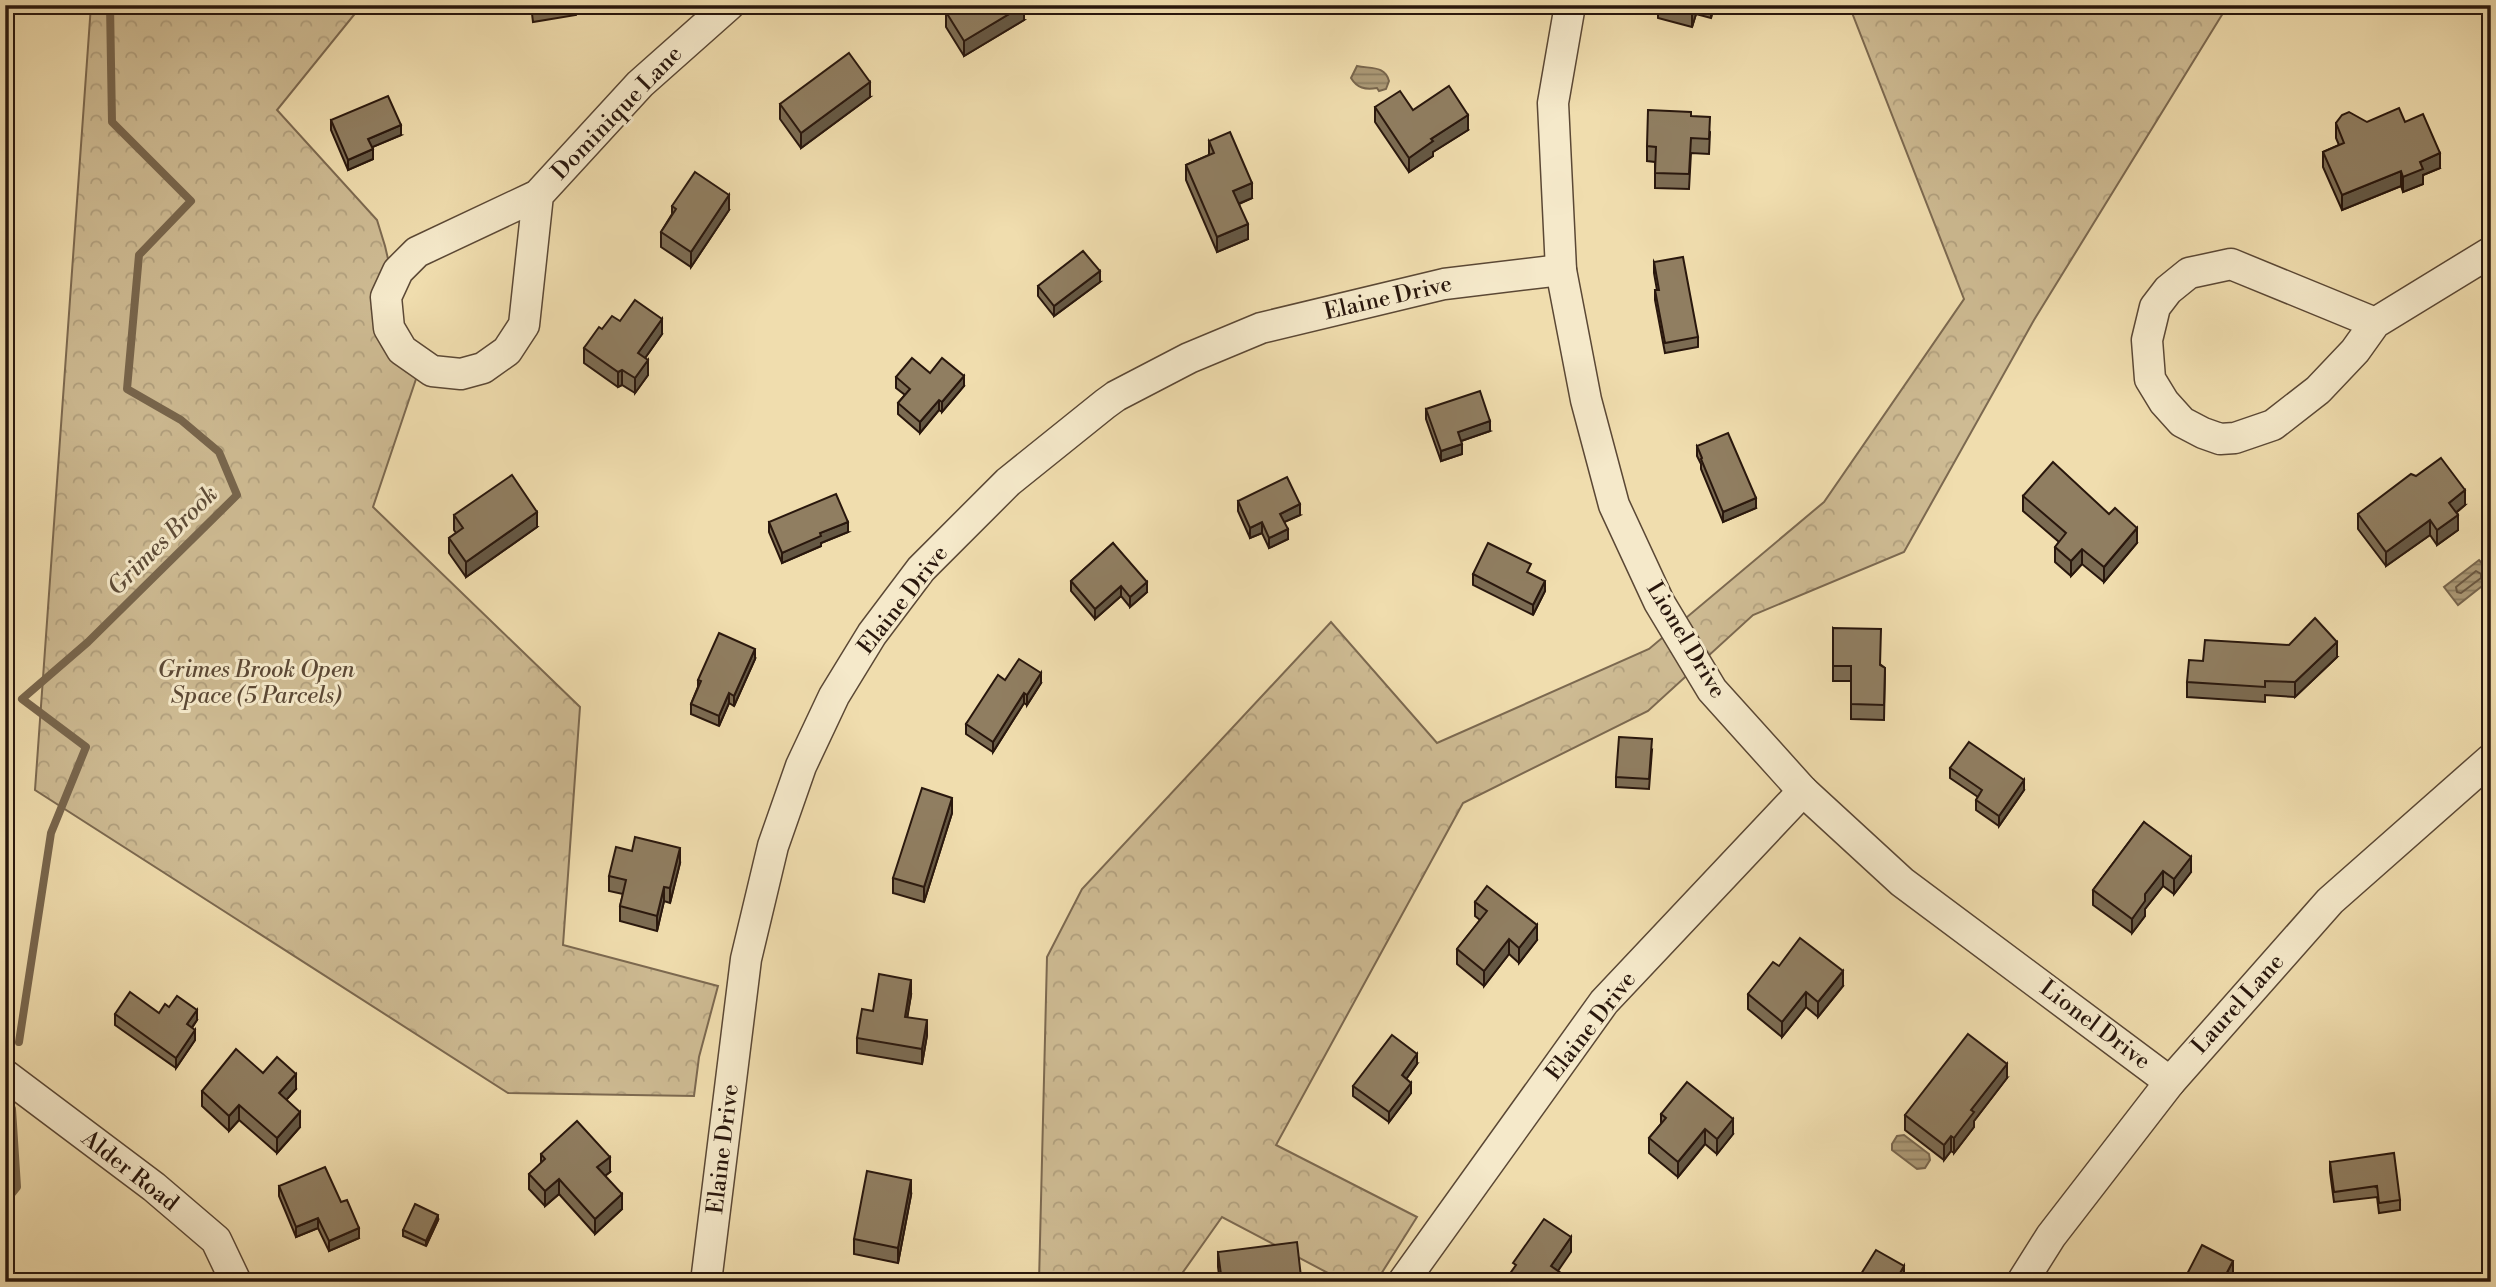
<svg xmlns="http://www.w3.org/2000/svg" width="2496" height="1287" font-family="'Libre Bodoni',serif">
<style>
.park{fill:url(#park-crowns);stroke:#7c6950;stroke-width:2}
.water{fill:url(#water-rules);stroke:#78664d;stroke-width:2}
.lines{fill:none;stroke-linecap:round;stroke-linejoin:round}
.shore{stroke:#6a5842;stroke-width:2}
.stream{stroke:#78664d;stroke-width:8}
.minor-casing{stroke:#5b4835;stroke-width:33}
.minor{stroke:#f5e9ca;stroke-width:30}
.wall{fill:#7c6c53;stroke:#29170d;stroke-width:2}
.shaded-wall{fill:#655844;stroke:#29170d;stroke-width:2}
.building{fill:#907e61;stroke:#29170d;stroke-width:2}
.labels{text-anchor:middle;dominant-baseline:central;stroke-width:6;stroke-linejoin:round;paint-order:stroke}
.street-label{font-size:23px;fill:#29170d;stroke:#f5e9ca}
.park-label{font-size:23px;font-style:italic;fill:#5b4835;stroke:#f5e9ca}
.water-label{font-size:24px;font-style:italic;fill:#5d4b37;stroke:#f5e9ca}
</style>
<defs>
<pattern id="park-crowns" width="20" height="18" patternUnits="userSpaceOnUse" patternTransform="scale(1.75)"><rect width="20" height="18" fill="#cebb93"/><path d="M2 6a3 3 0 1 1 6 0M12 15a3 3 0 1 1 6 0" fill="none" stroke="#b1a07e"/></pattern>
<pattern id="water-rules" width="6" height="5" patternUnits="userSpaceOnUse" patternTransform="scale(1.75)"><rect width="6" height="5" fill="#ac9a77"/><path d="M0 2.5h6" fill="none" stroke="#8c7d60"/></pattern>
</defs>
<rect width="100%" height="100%" fill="#f0ddae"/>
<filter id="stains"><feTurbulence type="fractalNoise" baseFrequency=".00286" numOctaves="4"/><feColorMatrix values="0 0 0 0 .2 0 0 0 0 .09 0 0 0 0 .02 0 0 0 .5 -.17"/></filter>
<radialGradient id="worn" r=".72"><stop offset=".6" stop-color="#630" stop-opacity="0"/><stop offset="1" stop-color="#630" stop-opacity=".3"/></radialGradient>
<g class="park">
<path d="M91,5H362L277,110L377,220L385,246L416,379L373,507L580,707L563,945L718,986L699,1057L694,1096L508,1093L35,790Z"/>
<path d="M1849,5H2228L2034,320L1904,552L1753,615L1648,711L1463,803L1276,1145L1417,1217L1376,1282H1345L1222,1217L1176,1282H1039L1047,957L1082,889L1331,622L1437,743L1649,649L1824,502L1964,299Z"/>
</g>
<g class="water">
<path d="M1357,66C1370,69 1385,65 1389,81L1386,89L1379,91L1377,88C1365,90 1357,88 1351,78Z"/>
<path d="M2479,560L2491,574V579L2458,605L2444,587Z"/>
<path d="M1904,1135L1929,1154L1930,1160L1925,1168L1917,1169L1892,1150V1144L1897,1136Z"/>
</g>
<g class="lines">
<path class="shore" d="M2476,571L2481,574V578L2461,593L2457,592L2456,587Z"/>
<g class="stream">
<path d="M19,1042L51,833L86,747L22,699L88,642L237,495L219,452L181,420L127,389L139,255L191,201L112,122L110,5"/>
<path d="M5,1202L17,1187L12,1109"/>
</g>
<defs>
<g id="minor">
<path d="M1570,5L1553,103L1561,270L1586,400L1614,505L1659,602L1712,690L1803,791L1902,882L2170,1082"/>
<path d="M538,195L524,325L507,351L483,368L461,374L432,371L402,350L389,328L386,297L398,271L417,252L538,195L640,84L729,5"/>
<path d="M2375,323L2231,264L2189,273L2168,290L2155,307L2147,340L2150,379L2164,402L2182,422L2203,433L2220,439L2235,438L2273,425L2318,390L2355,351L2375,323L2491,252"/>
<path d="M5,1075L154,1187L216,1240L236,1282"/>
<path d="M706,1282L746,959L773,846L801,766L834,696L872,634L921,569L1008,482L1105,404L1116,396L1189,358L1261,328L1444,284L1561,270"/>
<path d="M1403,1282L1604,1002L1803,791"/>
<path d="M2022,1282L2051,1236L2170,1082L2330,901L2491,759"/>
</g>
</defs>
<use href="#minor" class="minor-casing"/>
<use href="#minor" class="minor"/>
</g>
<g class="wall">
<path d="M531,5H576V15L533,22Z"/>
<path d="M1658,5H1714L1711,18L1696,14L1692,27L1658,18Z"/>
<path d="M946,12L1024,20L964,56L946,27Z"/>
<path d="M870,97L801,148L780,119V104Z"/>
<path d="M1375,107L1413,110L1468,130L1433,152V156L1409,172L1375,122Z"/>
<path d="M1691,116L1710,132L1709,154L1691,153L1689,189L1655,188V162L1647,161V146Z"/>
<path d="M331,120L401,135L372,147L373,159L348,170L331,130Z"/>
<path d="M2405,122L2440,168L2423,175V184L2403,192L2401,186L2342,210L2323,167V152L2339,145L2336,138V123Z"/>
<path d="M1209,141L1252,198L1239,204L1248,239L1217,252L1186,180V165L1209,155Z"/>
<path d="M672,206L729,210L691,267L661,247V232L672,214Z"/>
<path d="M1654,262L1698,337V347L1665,353L1655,300V290H1657L1654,273Z"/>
<path d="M1100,282L1054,316L1038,296V286Z"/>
<path d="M620,321L662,334L645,358L648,375L635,393L622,385L618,387L584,363V348L602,329Z"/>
<path d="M930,373L964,386L942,412L939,410L920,433L898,414V403L905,395L896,388V377Z"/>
<path d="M1426,409L1490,431L1461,441L1462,454L1441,461L1426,419Z"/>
<path d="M1697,446L1756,508L1723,522L1701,469V464L1697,456Z"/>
<path d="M2023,496L2137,543L2104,582L2082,564L2071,576L2055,562V547L2059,542L2023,511Z"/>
<path d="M1238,501L1300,515L1284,522L1288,539L1269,548L1262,533L1250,538L1238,511Z"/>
<path d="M2465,505L2456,513L2458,530L2437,545L2430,535L2386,566L2358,529V514Z"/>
<path d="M454,515L537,527L466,577L449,553V538L456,533L454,530Z"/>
<path d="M769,522L848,532L821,543V546L782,563L769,532Z"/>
<path d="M1113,543L1147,592L1130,607L1121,596L1095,619L1071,591V581Z"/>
<path d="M1473,574H1531L1545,591L1533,615L1473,585Z"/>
<path d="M1833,628L1885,668L1884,720L1851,719V681H1833Z"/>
<path d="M2337,657L2295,697L2265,695V702L2187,697V682L2203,661Z"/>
<path d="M755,659L734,706L729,703L719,726L691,714V704L698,687V680Z"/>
<path d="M1005,680L1041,683L1027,705L1024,703L993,752L966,734V724Z"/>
<path d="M1652,750L1649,789L1616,787V777Z"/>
<path d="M1950,768L2024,790L1999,826L1976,810V800L1978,797L1950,778Z"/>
<path d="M952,813L924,902L893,893V878Z"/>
<path d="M2144,822L2191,872L2174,894L2163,886L2145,909V916L2132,933L2093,905V890Z"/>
<path d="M680,863L670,903L664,901L657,931L620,921V906L623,894L609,891V876Z"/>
<path d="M1475,902L1537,940L1519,963L1509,954L1484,986L1457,964V949L1480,920L1475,916Z"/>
<path d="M1779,966L1843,986L1818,1017L1806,1007L1782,1037L1748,1009V994Z"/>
<path d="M911,995L907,1017L927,1035L922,1064L857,1053V1038L873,1011Z"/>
<path d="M159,1013L197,1020L192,1028L195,1040L176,1068L115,1025V1014Z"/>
<path d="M1417,1064L1406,1079L1411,1093L1389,1122L1353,1096V1086Z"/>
<path d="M263,1073L296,1089L286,1100L300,1127L277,1153L239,1120L229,1131L202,1106V1091Z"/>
<path d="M2007,1078L1974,1121V1127L1954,1153L1951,1151L1944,1160L1905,1130V1115Z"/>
<path d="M1661,1114L1733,1134L1717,1154L1705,1144L1678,1177L1649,1153V1138L1661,1124Z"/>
<path d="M541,1154L610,1172L605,1176L622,1209L595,1234L559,1194L545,1206L529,1189V1174L541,1164Z"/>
<path d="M2330,1162L2400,1200V1210L2379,1213L2377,1197L2334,1202L2330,1172Z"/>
<path d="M279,1186L341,1202L359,1238L329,1251L318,1228L296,1237L279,1196Z"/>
<path d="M911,1195L898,1263L854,1254V1239Z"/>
<path d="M438,1220L426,1246L403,1236V1230Z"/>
<path d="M1218,1252L1301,1277V1282H1220L1218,1267Z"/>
</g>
<g class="shaded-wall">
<path d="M7,5H8L5,35V22Z"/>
<path d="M1024,5V20L964,56V41Z"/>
<path d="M1694,5H1696V14L1692,27V12Z"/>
<path d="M1711,5H1714L1711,18Z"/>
<path d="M870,82V97L801,148V133Z"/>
<path d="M1468,115V130L1433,152V156L1409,172V158L1431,139Z"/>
<path d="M401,125V135L368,149V139Z"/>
<path d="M373,149V159L348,170V160Z"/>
<path d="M2440,153V168L2423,175V184L2403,192V177L2420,162Z"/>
<path d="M2401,171V186L2342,210V195Z"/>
<path d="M1252,183V198L1233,206V191Z"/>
<path d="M729,195V210L691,267V252Z"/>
<path d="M1248,224V239L1217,252V237Z"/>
<path d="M1100,271V282L1054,316V306Z"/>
<path d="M662,319V334L638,368V353Z"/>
<path d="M648,360V375L635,393V378Z"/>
<path d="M622,370V385L618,387V372Z"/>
<path d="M964,376V386L942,412V402Z"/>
<path d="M939,400V410L920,433V422Z"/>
<path d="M1490,421V431L1458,442V432Z"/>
<path d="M1462,444V454L1441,461V451Z"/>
<path d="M2465,490V505L2449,518V503Z"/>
<path d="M1756,498V508L1723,522V512Z"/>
<path d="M1300,504V515L1280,524V514Z"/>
<path d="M537,512V527L466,577V562Z"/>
<path d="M2458,515V530L2437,545V530Z"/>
<path d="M2430,520V535L2386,566V552Z"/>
<path d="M848,522V532L821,543V546L782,563V553L820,533Z"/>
<path d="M1262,522V533L1250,538V528Z"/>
<path d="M2137,528V543L2104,582V567Z"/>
<path d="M1288,529V539L1269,548V538Z"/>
<path d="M2082,549V564L2071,576V561Z"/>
<path d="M1545,581V591L1533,615V605Z"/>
<path d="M1147,582V592L1130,607V597Z"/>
<path d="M1121,586V596L1095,619V609Z"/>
<path d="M2337,642V657L2295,697V682Z"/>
<path d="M755,649V659L734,706V696Z"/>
<path d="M1041,673V683L1027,705V695Z"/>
<path d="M729,693V703L719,726V716Z"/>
<path d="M1024,693V703L993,752V742Z"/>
<path d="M2024,780V790L1999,826V816Z"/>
<path d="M952,798V813L924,902V887Z"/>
<path d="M680,848V863L670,903V888Z"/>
<path d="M2191,857V872L2174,894V879Z"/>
<path d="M2163,871V886L2145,909V916L2132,933V919L2145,894Z"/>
<path d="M664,887V901L657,931V916Z"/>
<path d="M1537,925V940L1519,963V948Z"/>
<path d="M1509,939V954L1484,986V971Z"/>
<path d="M1843,971V986L1818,1017V1002Z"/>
<path d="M911,980V995L905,1032V1017Z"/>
<path d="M1806,992V1007L1782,1037V1022Z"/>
<path d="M197,1010V1020L187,1034V1024Z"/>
<path d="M927,1020V1035L922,1064V1049Z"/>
<path d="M195,1030V1040L176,1068V1058Z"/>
<path d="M1417,1054V1064L1402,1085V1075Z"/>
<path d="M2007,1064V1078L1974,1121V1127L1954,1153V1138L1971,1110Z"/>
<path d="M296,1074V1089L279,1108V1093Z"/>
<path d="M1411,1083V1093L1389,1122V1112Z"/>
<path d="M239,1105V1120L229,1131V1116Z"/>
<path d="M300,1112V1127L277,1153V1138Z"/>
<path d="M1733,1119V1134L1717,1154V1139Z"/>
<path d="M1705,1129V1144L1678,1177V1162Z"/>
<path d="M1951,1136V1151L1944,1160V1145Z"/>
<path d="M610,1157V1172L597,1182V1167Z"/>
<path d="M559,1179V1194L545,1206V1191Z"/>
<path d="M911,1180V1195L898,1263V1248Z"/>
<path d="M622,1194V1209L595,1234V1219Z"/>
<path d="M438,1215V1220L426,1246V1241Z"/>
<path d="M318,1218V1228L296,1237V1227Z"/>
<path d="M359,1228V1238L329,1251V1241Z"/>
<path d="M1571,1237V1252L1551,1281V1266Z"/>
<path d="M2233,1261V1276L2230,1282H2222Z"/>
<path d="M1904,1266V1277L1901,1282H1895Z"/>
</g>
<g class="building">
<path d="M957,5H1024L964,41L946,12Z"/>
<path d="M1668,5H1694L1692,12Z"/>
<path d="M849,53L870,82L801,133L780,104Z"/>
<path d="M1449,86L1468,115L1431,139L1433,141L1409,158L1375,107L1400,91L1413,110Z"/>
<path d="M388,96L401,125L368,139L373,149L348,160L331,120Z"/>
<path d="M2399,108L2405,122L2423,114L2440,153L2420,162L2423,169L2403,177L2401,171L2342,195L2323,152L2344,143L2336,123L2342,115L2349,112L2367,122Z"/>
<path d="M1648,110L1691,112V116L1710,117L1709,139L1691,138L1689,174L1655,173L1656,147L1647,146Z"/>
<path d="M1230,132L1252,183L1233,191L1248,224L1217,237L1186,165L1214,153L1209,141Z"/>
<path d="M695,172L729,195L691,252L661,232L676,209L672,206Z"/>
<path d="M1083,251L1100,271L1054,306L1038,286Z"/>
<path d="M1683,257L1698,337L1665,343L1655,290H1659L1654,262Z"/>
<path d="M635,300L662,319L638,353L648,360L635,378L622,370L618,372L584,348L599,327L602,329L612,316L620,321Z"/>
<path d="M912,358L930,373L942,358L964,376L942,402L939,400L920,422L898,403L910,389L896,377Z"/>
<path d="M1480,391L1490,421L1458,432L1462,444L1441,451L1426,409Z"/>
<path d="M1728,433L1756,498L1723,512L1701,459L1702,458L1697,446Z"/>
<path d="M2441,458L2465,490L2449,503L2458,515L2437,530L2430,520L2386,552L2358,514L2411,474L2416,476Z"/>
<path d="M2053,462L2109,514L2115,508L2137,528L2104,567L2082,549L2071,561L2055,547L2066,533L2023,496Z"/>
<path d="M512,475L537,512L466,562L449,538L463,528L454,515Z"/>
<path d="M1287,477L1300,504L1280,514L1288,529L1269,538L1262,522L1250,528L1238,501Z"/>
<path d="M836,494L848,522L820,533L821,536L782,553L769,522Z"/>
<path d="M1113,543L1147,582L1130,597L1121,586L1095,609L1071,581Z"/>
<path d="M1488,543L1531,564L1527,572L1545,581L1533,605L1473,574Z"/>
<path d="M2315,618L2337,642L2295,682L2265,681V687L2187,682L2189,660L2203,661L2205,640L2289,645Z"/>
<path d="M1833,628L1881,629L1880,665L1885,668L1884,705L1851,704V666H1833Z"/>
<path d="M719,633L755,649L734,696L729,693L719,716L691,704L701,681L698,680Z"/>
<path d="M1019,659L1041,673L1027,695L1024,693L993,742L966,724L998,675L1005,680Z"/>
<path d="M1619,737L1652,739L1649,779L1616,777Z"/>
<path d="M1969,742L2024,780L1999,816L1976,800L1982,790L1950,768Z"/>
<path d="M922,788L952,798L924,887L893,878Z"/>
<path d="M2144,822L2191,857L2174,879L2163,871L2145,894V901L2132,919L2093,890Z"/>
<path d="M635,837L680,848L670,888L664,887L657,916L620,906L626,880L609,876L616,847L632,851Z"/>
<path d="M1487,886L1537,925L1519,948L1509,939L1484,971L1457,949L1487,911L1475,902Z"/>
<path d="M1800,938L1843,971L1818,1002L1806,992L1782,1022L1748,994L1773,962L1779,966Z"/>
<path d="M879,974L911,980L905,1017L927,1020L922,1049L857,1038L862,1009L873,1011Z"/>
<path d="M130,992L159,1013L165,1004L169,1007L177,996L197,1010L187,1024L195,1030L176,1058L115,1014Z"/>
<path d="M1968,1034L2007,1064L1971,1110L1974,1112L1954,1138L1951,1136L1944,1145L1905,1115Z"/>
<path d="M1392,1035L1417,1054L1402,1075L1411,1083L1389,1112L1353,1086Z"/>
<path d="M236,1049L263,1073L277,1057L296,1074L279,1093L300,1112L277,1138L239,1105L229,1116L202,1091Z"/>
<path d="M1687,1082L1733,1119L1717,1139L1705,1129L1678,1162L1649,1138L1666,1118L1661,1114Z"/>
<path d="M577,1121L610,1157L597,1167L622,1194L595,1219L559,1179L545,1191L529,1174L545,1159L541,1154Z"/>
<path d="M2394,1153L2400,1200L2379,1203L2377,1186L2334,1192L2330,1162Z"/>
<path d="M325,1167L341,1202L347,1200L359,1228L329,1241L318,1218L296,1227L279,1186Z"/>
<path d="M867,1171L911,1180L898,1248L854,1239Z"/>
<path d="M415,1204L438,1215L426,1241L403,1230Z"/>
<path d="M1544,1219L1571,1237L1551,1266L1568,1278L1565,1282H1504L1516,1265L1513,1263Z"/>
<path d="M1297,1242L1301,1277L1263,1282H1222L1218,1252Z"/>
<path d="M2202,1245L2233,1261L2222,1282H2183Z"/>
<path d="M1876,1250L1904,1266L1895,1282H1856Z"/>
<path d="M159,1275L162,1282H143Z"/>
</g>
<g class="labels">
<g class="street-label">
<text transform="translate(617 113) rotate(-46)">Dominique Lane</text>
<text transform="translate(1388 298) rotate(-13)">Elaine Drive</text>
<text transform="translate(903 600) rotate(-52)">Elaine Drive</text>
<text transform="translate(1686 640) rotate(59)">Lionel Drive</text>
<text transform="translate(2238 1004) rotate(-48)">Laurel Lane</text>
<text transform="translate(2095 1025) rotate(37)">Lionel Drive</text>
<text transform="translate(1591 1026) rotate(-52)">Elaine Drive</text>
<text transform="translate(723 1149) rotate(-83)">Elaine Drive</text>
<text transform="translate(130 1171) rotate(38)">Alder Road</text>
</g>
<g class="park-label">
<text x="256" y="670">Grimes Brook Open<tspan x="256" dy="26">Space (5 Parcels)</tspan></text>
</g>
<g class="water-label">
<text transform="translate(163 541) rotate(-45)">Grimes Brook</text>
</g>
</g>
<rect width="2496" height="1287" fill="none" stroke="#f0ddae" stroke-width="28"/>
<rect x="7" y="7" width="2482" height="1273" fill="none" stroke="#29170d" stroke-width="3.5"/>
<rect x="14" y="14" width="2468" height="1259" fill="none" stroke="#29170d" stroke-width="2"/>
<rect width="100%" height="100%" filter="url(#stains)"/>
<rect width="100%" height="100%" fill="url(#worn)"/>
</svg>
